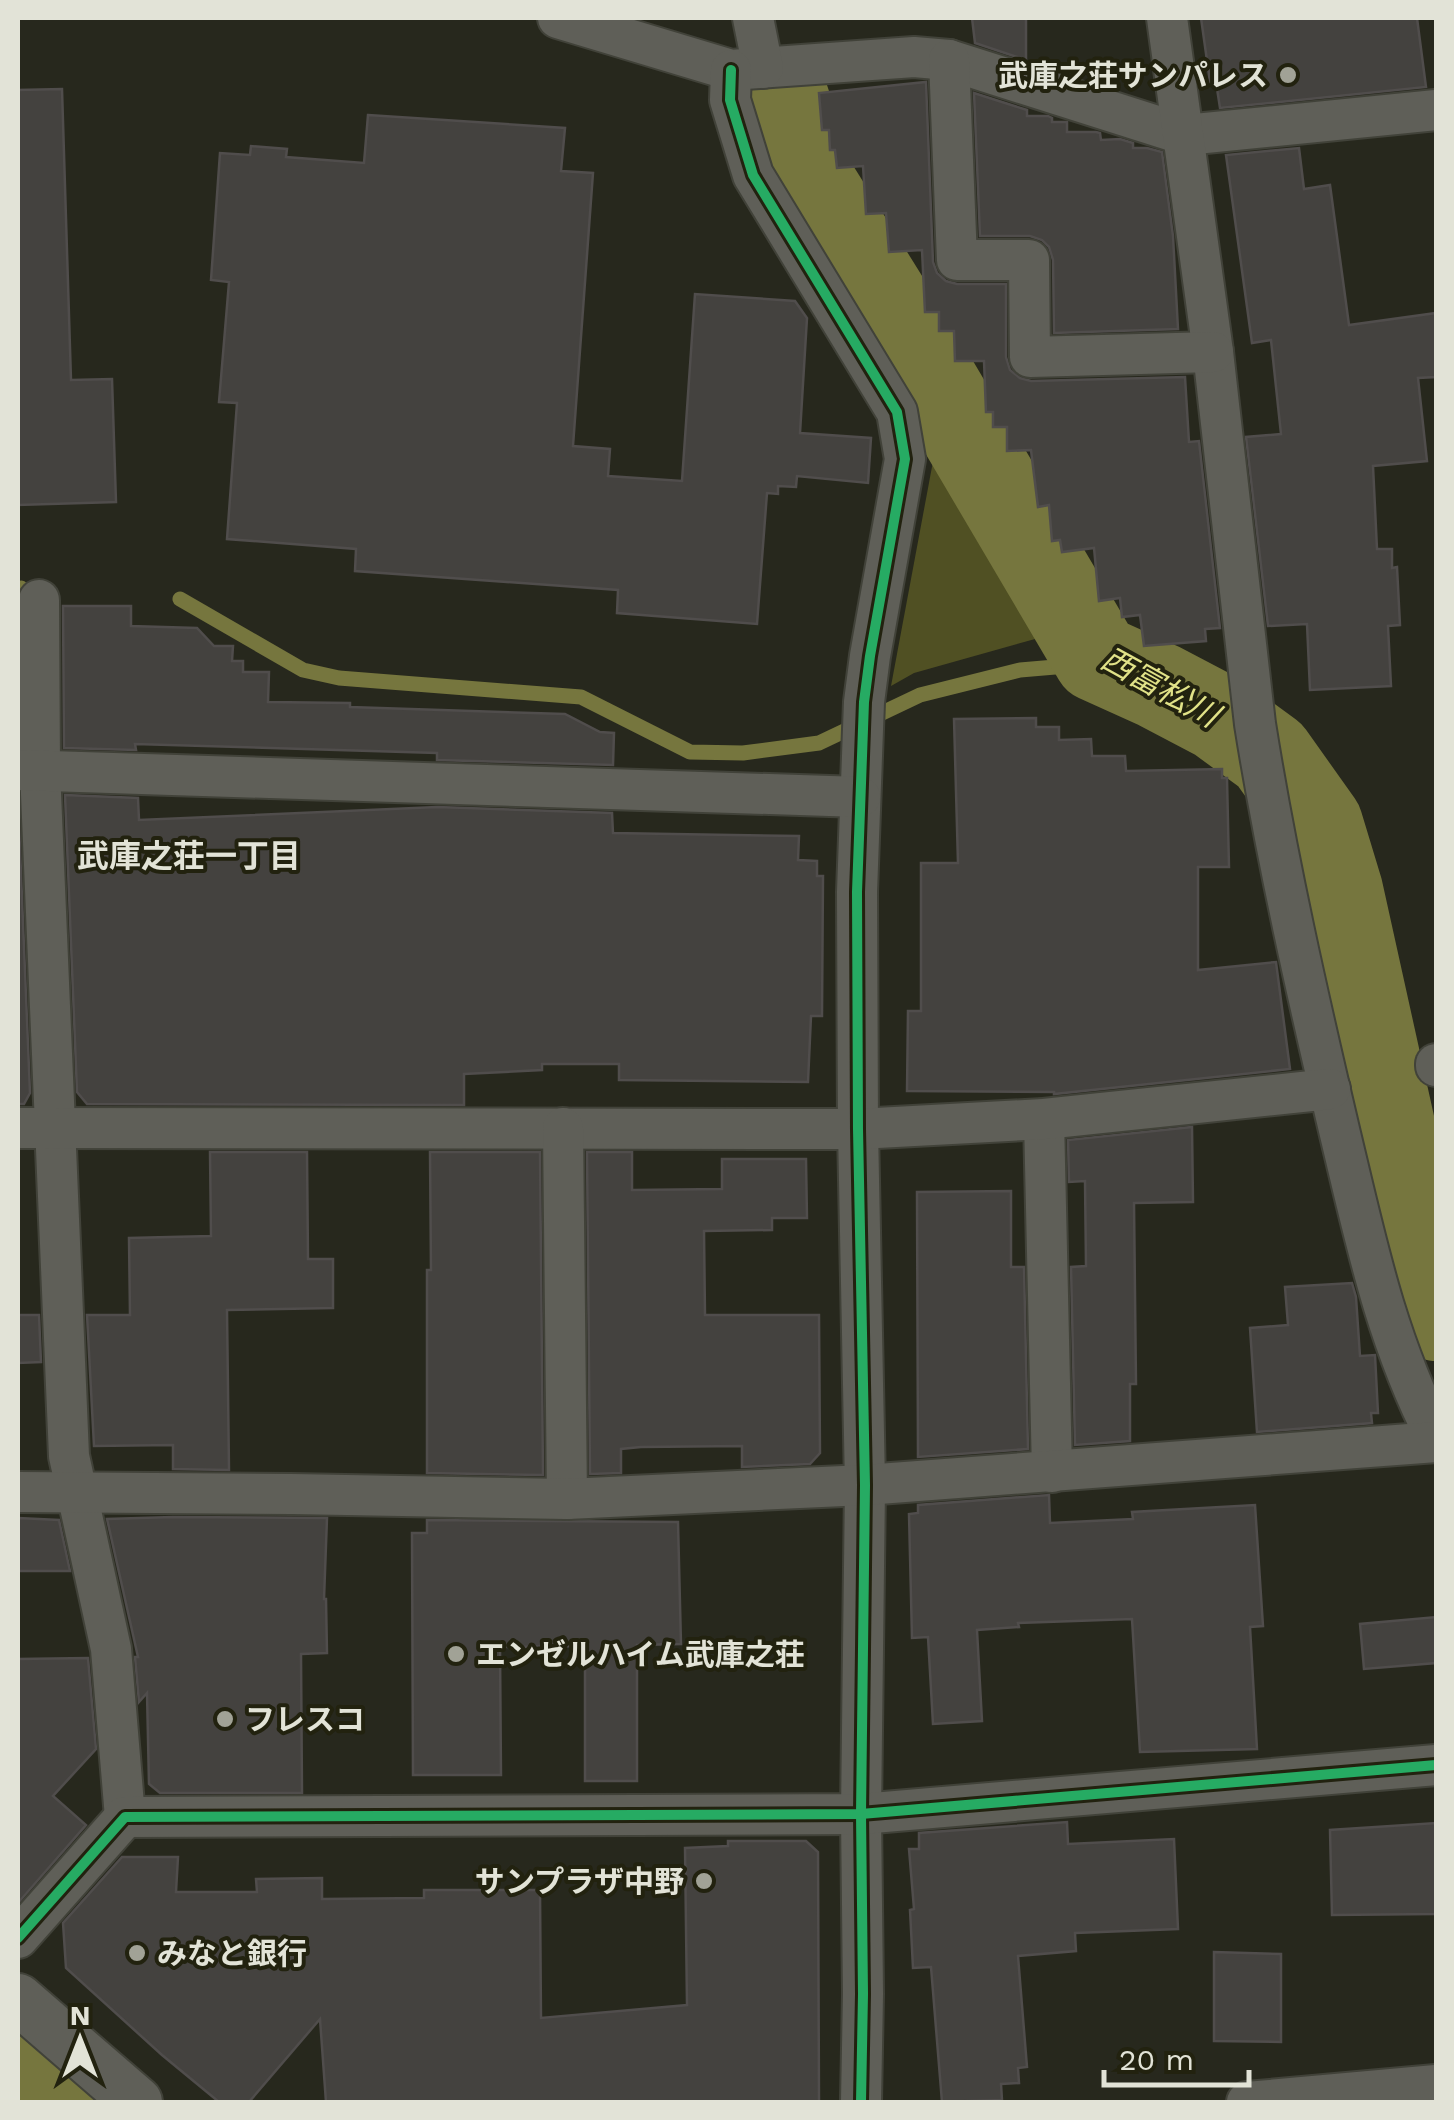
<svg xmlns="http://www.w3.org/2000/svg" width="1454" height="2120" font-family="'Work Sans','Noto Sans JP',sans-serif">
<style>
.green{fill:#505023}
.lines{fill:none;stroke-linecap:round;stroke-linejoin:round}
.stream{stroke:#76763e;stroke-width:15}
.river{stroke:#76763e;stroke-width:88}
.building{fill:#44423f;stroke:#504d4c;stroke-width:2.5}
.minor-casing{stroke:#414239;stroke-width:44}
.tertiary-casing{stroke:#414239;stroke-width:54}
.minor{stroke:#5f5f58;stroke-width:40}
.tertiary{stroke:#5f5f58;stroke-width:50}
.cycleway-casing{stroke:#22220f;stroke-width:16}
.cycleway{stroke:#26ab63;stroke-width:10}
.poi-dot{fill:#a1a296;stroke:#22220f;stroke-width:4}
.labels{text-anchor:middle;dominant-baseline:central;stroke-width:8;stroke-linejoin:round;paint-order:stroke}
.poi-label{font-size:30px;font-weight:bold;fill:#e2e3d7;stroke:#22220f;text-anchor:start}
.water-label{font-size:32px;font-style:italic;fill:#e1e288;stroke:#22220f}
.neighbourhood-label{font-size:32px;font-weight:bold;fill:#e2e3d7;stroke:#22220f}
</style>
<rect width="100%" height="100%" fill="#27281d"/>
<path class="green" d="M937,440L1054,642L1035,639L914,673L891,686Z"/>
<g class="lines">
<g class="stream">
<path d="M18,589L21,588"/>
<path d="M180,599L303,670L339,678L581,697L690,752L743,753L819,743L920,695L1020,670L1067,666L1095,667L1159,686"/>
</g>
<g class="river">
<path d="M782,89L814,186L899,322L1097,658L1159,686L1218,717L1270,755L1319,824L1339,890L1402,1175L1436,1317"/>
<path d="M18,2062L65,2102"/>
</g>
</g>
<g class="building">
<path d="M972,18H1026V60L975,43Z"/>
<path d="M1201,18H1417L1426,87L1220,108L1216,82H1210Z"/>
<path d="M926,82L933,262L937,273L946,281L957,284H1006V357L1010,370L1020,378L1031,381L1185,377L1189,442L1199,441L1220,628L1205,629L1206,641L1144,646L1140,615L1122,617L1120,598L1099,601L1094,548L1062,552L1060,540L1052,541L1049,505L1038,507L1031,450L1007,451V427H993V412H986L984,361H955L954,331H939V312H925L922,250L889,252L886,213L866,214L863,166L837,168L835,150H830L829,130H822L819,93Z"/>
<path d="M62,89L71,380L112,379L116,502L18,505V90Z"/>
<path d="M974,93L1027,110V116H1048L1052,118V122H1067V132H1096L1100,133L1101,140L1120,139L1133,143V148H1147L1162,152L1173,236L1178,329L1054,333L1053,260L1049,247L1042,240L1030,236H980Z"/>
<path d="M368,115L565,128L561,171L593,173L573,446L610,449L608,476L682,481L695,294L795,301L807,318L800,433L871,438L868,483L797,476L796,487L778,486V494L767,493L757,624L617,613L618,590L355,571L356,549L227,539L237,403L219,402L229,282L211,280L220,153L250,155L251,146L287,149L286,157L364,163Z"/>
<path d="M1299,148L1304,189L1330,185L1349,325L1436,313V377L1418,378L1427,461L1373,466L1377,549H1392V568L1397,567L1400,625L1388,626L1391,686L1310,690L1307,624L1268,626L1246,437L1281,434L1271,340L1252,343L1226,155Z"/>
<path d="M63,606H131V626L197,628L214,646H233L232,661H243V672H269L268,702L350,703V707L565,714L600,732L614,733L613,765L437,760V753L135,744L136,750L64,748Z"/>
<path d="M1036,718V727H1059V740L1091,739L1092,756H1125L1126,771L1222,769V778H1227L1229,867H1198V970L1276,962L1290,1069L1054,1094V1092L907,1091L908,1011H921V863H958L954,719Z"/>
<path d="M65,795L138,798L139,820L437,807L612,813L613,833L799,836L798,860L817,861V876H823L822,1016H811L808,1082L619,1080V1064H542V1070L464,1074V1105L87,1104L77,1092Z"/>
<path d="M18,800L30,1093L24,1104H18Z"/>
<path d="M1192,1127L1193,1202L1134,1203L1136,1384H1130V1441L1075,1445L1071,1267L1086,1266L1085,1181L1069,1182L1068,1140Z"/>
<path d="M210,1152H307L308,1259H333V1308L227,1310L229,1470L173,1469V1445L94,1446L87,1315H130L129,1238L211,1236Z"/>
<path d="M430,1152H540L543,1475L427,1473V1270H431Z"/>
<path d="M587,1152H632V1190L722,1189V1159H806L807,1218H772V1230L704,1231L705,1315H819L820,1453L810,1464L742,1467V1446L641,1447L621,1449V1473L590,1474Z"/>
<path d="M1011,1191V1267H1024L1028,1449L918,1457L917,1192Z"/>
<path d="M1352,1283L1356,1297L1360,1356L1375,1355L1378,1413H1371L1372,1423L1257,1432L1250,1328L1288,1325L1285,1287Z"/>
<path d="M18,1315H39L41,1362L18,1363Z"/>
<path d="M1049,1495L1050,1523L1133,1519L1132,1512L1255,1505L1263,1626L1250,1627L1257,1749L1140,1752L1132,1619L1018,1623L1019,1627L977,1630L982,1721L933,1724L928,1637L912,1638L909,1514L918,1513V1505Z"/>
<path d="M173,1517L327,1518L324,1599H326L327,1653L301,1654L302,1793H160L149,1784L147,1693L139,1702L135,1657H138L107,1519Z"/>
<path d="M18,1518L59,1520L70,1571H18Z"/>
<path d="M427,1520L678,1522L681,1644L637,1645V1781H585V1646L500,1647L501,1775H413L412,1533H427Z"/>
<path d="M1436,1617V1663L1364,1669L1360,1624Z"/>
<path d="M88,1658L96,1749L53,1796L86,1825L18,1903V1659Z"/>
<path d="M1067,1822L1068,1844L1174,1839L1178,1929L1075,1933L1076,1951L1018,1956L1027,2067L1018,2068L1019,2083L1001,2084L1002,2100L942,2102L931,1967L913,1968L910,1910L914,1909L909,1849H919V1833Z"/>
<path d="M1436,1823V1914L1332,1915L1330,1830Z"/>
<path d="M728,1841H806L818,1852L819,2102H326L320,2019L249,2102H219L162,2055L66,1968L63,1923L122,1857H178L176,1892H257L256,1879L322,1878V1899L424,1898V1890H540L541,2018L687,2005L685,1848L728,1846Z"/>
<path d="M1214,1952L1281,1954V2042L1214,2041Z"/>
</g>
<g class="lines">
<defs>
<g id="minor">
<path d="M558,18L731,70L914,57L949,60L1185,135L1436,110"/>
<path d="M753,18L763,68"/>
<path d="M1167,18L1213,352L1255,724C1277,862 1308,998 1340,1134C1366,1242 1385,1337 1436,1437"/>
<path d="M949,60L957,260H1029L1030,357L1213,352"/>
<path d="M731,70L730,100L753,175L897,412L905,459L870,656L864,702L857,892L858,1129L865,1485L861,1814L863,1994L861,2102"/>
<path d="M39,600L40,770L69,1456L111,1649L125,1817"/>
<path d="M18,770L860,797"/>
<path d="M1436,1064V1066"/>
<path d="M1044,1119L1052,1472"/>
<path d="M18,1128L858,1129L1044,1119L1330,1089"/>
<path d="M563,1128L567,1499"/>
<path d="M18,1492L292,1494L567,1499L865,1485L1436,1442"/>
<path d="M18,1938L125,1817L861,1814L1436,1765"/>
<path d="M1247,2102L1436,2085"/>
</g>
<path id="tertiary" d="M18,1999L137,2102"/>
</defs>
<use href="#minor" class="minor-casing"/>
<use href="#tertiary" class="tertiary-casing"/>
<use href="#minor" class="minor"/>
<use href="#tertiary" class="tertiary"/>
<defs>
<g id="cycleway">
<path d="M731,70L730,100L753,175L897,412L905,459L870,656L864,702L857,892L858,1129L865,1485L861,1814L863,1994L861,2102"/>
<path d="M18,1938L125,1817L861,1814L1436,1765"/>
</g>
</defs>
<use href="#cycleway" class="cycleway-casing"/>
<use href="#cycleway" class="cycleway"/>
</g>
<g class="poi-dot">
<circle cx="1288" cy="75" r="10"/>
<circle cx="456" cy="1654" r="10"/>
<circle cx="225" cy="1719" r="10"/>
<circle cx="704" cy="1881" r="10"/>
<circle cx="137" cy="1953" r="10"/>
</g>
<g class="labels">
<g class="poi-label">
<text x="1268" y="75" text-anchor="end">武庫之荘サンパレス</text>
<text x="476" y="1654">エンゼルハイム武庫之荘</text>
<text x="245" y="1719">フレスコ</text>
<text x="684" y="1881" text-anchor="end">サンプラザ中野</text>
<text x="157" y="1953">みなと銀行</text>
</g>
<g class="water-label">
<text transform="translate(1160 687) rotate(29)">西富松川</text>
</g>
<g class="neighbourhood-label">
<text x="189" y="856">武庫之荘一丁目</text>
</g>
</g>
<rect width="1454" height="2120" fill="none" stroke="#e2e3d7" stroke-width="40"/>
<g transform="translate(80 2040)" stroke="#22220f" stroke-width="8" paint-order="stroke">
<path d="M0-8L18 38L0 25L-18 38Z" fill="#e2e3d7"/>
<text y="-15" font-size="28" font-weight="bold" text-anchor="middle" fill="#e2e3d7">N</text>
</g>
<path d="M1104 2070v15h145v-15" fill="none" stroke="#e2e3d7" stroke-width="5"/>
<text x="1119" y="2070" font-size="30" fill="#e2e3d7" stroke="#22220f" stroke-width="8" paint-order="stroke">20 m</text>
</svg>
